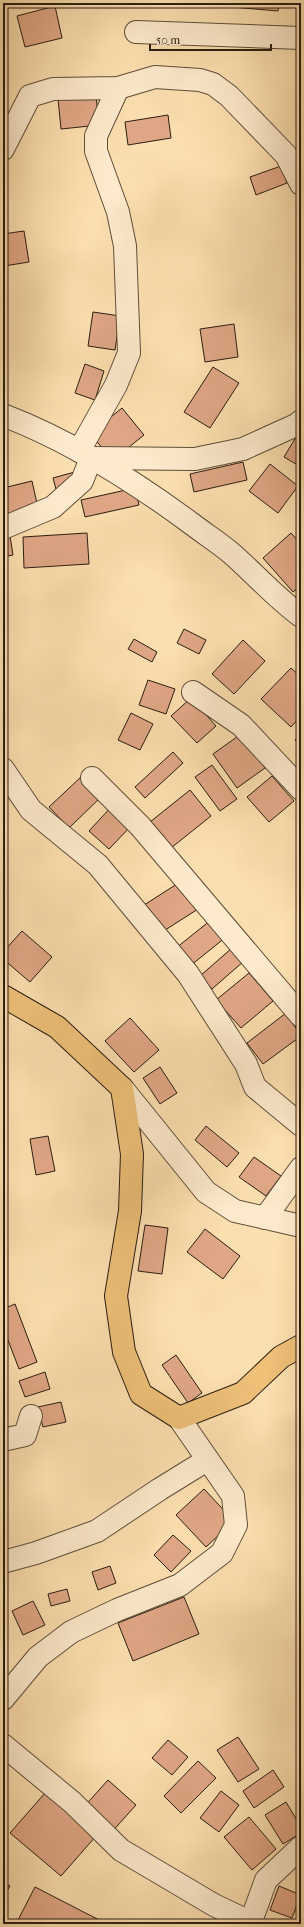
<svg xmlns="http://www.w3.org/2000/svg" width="304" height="1927" font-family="'IM FELL French Canon',serif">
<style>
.building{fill:#e0a786;stroke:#2a1d11}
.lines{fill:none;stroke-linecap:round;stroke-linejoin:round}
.minor-casing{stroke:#5e4e39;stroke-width:24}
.major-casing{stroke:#2a1d11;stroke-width:24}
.minor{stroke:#fdeacc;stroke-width:22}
.major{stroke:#eec078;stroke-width:22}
</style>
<rect width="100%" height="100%" fill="#fcdfb0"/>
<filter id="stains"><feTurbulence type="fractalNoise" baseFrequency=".005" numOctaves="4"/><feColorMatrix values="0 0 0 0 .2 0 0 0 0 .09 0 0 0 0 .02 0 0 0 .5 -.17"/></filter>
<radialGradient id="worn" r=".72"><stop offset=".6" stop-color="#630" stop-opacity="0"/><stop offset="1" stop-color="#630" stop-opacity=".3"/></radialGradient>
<g class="building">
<path d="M186,3H280L278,11Z"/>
<path d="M55,6L62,38L25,47L17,16Z"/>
<path d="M96,95L99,125L61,129L58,99Z"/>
<path d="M168,115L171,138L128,145L125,122Z"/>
<path d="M281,166L287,183L256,195L250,177Z"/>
<path d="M24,231L29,262L4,266L3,234Z"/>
<path d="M93,312L120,316L115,350L88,346Z"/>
<path d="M234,324L238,357L205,362L200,329Z"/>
<path d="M85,364L104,371L95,400L75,393Z"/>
<path d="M213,367L239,383L210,428L184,412Z"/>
<path d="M122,408L144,435L113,460L90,434Z"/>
<path d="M296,437L301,440V467L284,457Z"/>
<path d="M243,462L247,480L194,492L190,474Z"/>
<path d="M270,464L298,486L278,513L249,491Z"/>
<path d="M89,468L57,493L53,478Z"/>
<path d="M32,481L38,508L3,516V488Z"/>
<path d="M135,488L139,505L85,517L81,500Z"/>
<path d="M301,514V523L297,519Z"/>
<path d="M87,533L89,564L24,568L23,537Z"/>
<path d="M291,533L301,544V585L293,592L263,558Z"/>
<path d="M10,536L13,555L3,557V537Z"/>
<path d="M184,629L206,640L199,654L177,643Z"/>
<path d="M134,639L157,652L152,662L128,649Z"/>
<path d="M243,640L265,661L234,694L212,674Z"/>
<path d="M291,668L301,677V716L291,727L261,699Z"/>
<path d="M148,680L175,689L166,714L139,705Z"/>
<path d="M191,698L216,726L197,743L171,716Z"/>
<path d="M131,713L153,724L140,750L118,740Z"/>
<path d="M241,734L265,768L237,788L213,754Z"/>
<path d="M301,734V746L295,740Z"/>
<path d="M173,752L183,763L145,798L135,787Z"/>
<path d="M212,765L237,799L220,811L195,777Z"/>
<path d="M82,776L102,796L69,828L49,807Z"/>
<path d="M272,776L294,801L269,822L247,797Z"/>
<path d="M190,790L211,816L171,848L150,822Z"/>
<path d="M113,805L133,824L109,849L89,831Z"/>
<path d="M180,882L198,909L159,934L141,907Z"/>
<path d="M211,920L226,937L190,966L176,948Z"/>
<path d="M22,931L52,957L30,982L3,959V952Z"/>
<path d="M232,948L244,961L212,989L200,976Z"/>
<path d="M249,973L273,1001L241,1028L216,1000Z"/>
<path d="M286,1013L301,1036L263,1064L247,1043Z"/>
<path d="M130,1018L159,1050L134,1072L105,1041Z"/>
<path d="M160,1067L177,1093L160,1104L143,1078Z"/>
<path d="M206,1126L239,1153L227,1167L195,1140Z"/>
<path d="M48,1136L55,1171L36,1175L30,1139Z"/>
<path d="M254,1157L281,1176L266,1196L239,1177Z"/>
<path d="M145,1225L168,1228L162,1274L138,1271Z"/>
<path d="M205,1229L240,1256L223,1279L187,1252Z"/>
<path d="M15,1304L37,1362L19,1369L3,1327V1309Z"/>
<path d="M176,1355L202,1393L188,1403L162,1365Z"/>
<path d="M45,1372L50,1389L25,1397L19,1381Z"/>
<path d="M61,1402L66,1422L43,1427L38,1407Z"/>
<path d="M204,1489L234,1521L206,1547L176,1515Z"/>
<path d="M173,1535L191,1551L171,1572L154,1555Z"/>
<path d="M110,1566L116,1583L98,1590L92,1572Z"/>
<path d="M67,1589L70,1601L51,1606L48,1594Z"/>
<path d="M184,1597L199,1634L133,1661L118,1623Z"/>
<path d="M33,1601L45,1625L23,1635L12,1611Z"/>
<path d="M238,1737L259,1769L238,1782L217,1750Z"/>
<path d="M168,1740L188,1757L172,1775L152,1758Z"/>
<path d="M198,1761L216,1778L181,1813L164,1796Z"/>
<path d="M273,1770L284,1787L254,1808L243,1791Z"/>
<path d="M108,1780L136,1805L110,1834L82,1809Z"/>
<path d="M221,1791L239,1805L219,1832L200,1818Z"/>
<path d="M45,1793L96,1836L61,1876L10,1833Z"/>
<path d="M286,1802L301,1827V1833L283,1844L265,1815Z"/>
<path d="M249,1817L276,1849L252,1870L224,1837Z"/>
<path d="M3,1882L10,1886L3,1898Z"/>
<path d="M279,1886L301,1895L292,1918L270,1910Z"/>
<path d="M35,1887L107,1924H26L18,1920Z"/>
</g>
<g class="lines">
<defs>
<g id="minor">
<path d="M136,32L301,38"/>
<path d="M3,149L30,96L53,89L118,88L155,77L200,80L213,84L229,96L286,155L301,184"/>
<path d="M3,415C71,441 134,481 192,524C205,534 219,543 231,553C255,574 276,598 301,616"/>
<path d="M79,451L116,385L129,353L125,246L118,212L96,151V136L118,88"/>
<path d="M3,528L53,507L82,481L91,458L195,459L243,449L296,425L301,421"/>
<path d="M193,692L241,725L301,789"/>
<path d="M3,769L31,810L98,865L188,974L246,1064L255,1087L301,1125"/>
<path d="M92,778L140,826L301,1016"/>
<path d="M122,1088L206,1192L235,1211L301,1226"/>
<path d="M265,1218L301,1168"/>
<path d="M3,1440L25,1435L31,1416"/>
<path d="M3,1562L36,1553L97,1531L160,1489L207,1460"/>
<path d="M3,1699L38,1657L71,1632L117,1610L180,1585L222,1553L236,1525L233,1496L179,1418"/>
<path d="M3,1745L72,1802L121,1850L214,1905L254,1924"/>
<path d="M250,1924L266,1880L301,1847"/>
</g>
<path id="major" d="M3,996L57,1027L122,1088L132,1154L130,1211L116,1296L124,1352L141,1394L179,1418L243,1393L281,1357L301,1346"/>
</defs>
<use href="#minor" class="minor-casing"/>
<use href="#major" class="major-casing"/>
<use href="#minor" class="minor"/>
<use href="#major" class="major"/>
</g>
<rect width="304" height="1927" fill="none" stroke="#fcdfb0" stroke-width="16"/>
<rect x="4" y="4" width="296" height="1919" fill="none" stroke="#2a1d11" stroke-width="2"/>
<rect x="8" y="8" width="288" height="1911" fill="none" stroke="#2a1d11"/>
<path d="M150 44v6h121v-6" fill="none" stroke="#2a1d11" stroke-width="2"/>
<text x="156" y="44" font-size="12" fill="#2a1d11" stroke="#fdeacc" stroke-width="3" paint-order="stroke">50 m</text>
<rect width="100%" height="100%" filter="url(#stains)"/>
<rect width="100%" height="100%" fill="url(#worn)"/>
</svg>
